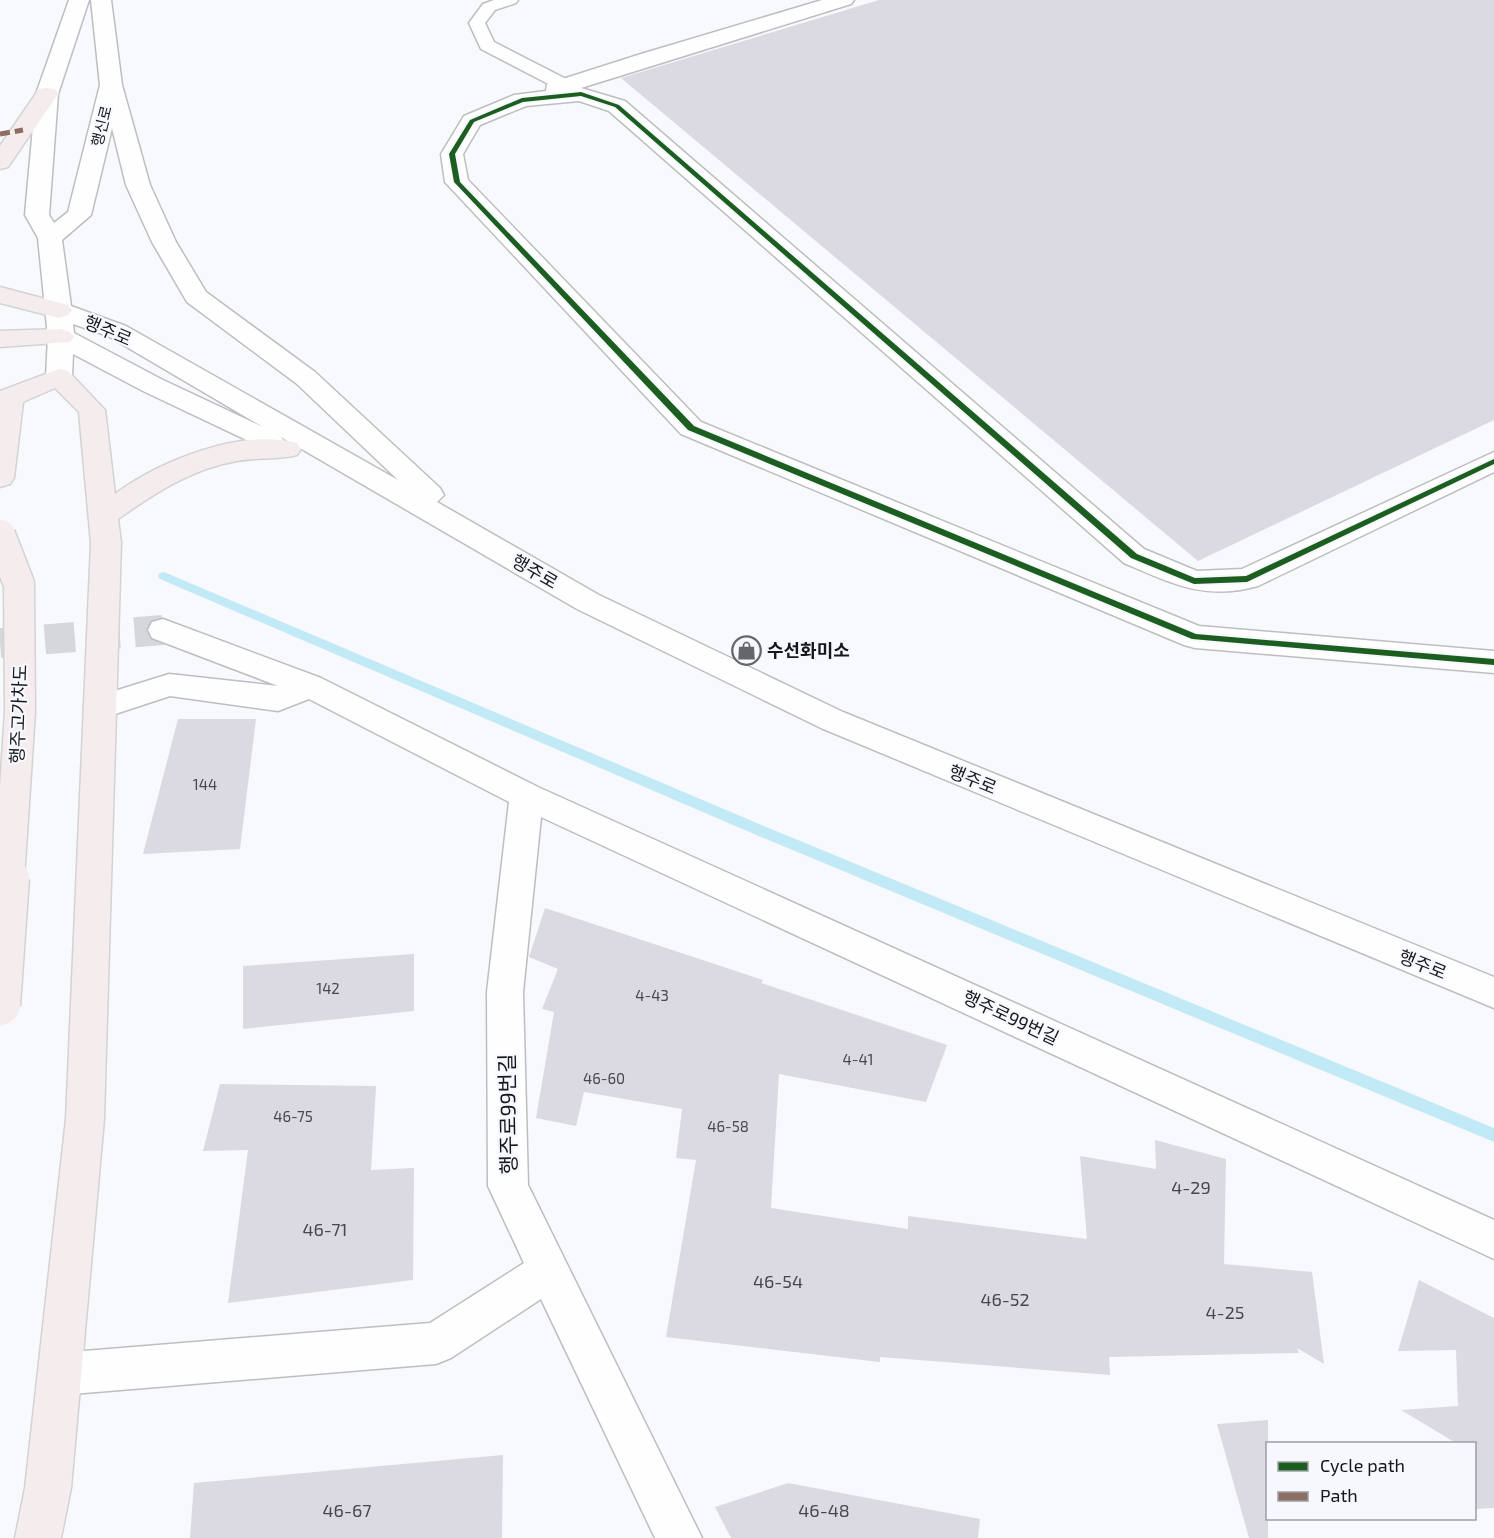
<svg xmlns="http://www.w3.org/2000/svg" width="1494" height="1538" font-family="'Exo 2','Noto Sans KR',sans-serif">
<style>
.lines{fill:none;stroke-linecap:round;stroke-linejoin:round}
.stream{fill:#c2eaf6;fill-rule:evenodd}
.building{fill:#dbd9e2}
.street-tunnel{stroke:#d6d7da;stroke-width:30;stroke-dasharray:30 15;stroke-linecap:butt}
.lane-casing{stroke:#bdbec1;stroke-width:3}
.street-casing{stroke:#bdbec1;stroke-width:3}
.secondary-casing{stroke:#bdbec1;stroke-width:3}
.primary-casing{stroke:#d3d3d5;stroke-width:3}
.lane{fill:#fefeff;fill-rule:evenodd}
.street{fill:#fefeff;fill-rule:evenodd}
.secondary{fill:#fefeff;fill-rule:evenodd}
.primary{fill:#f5eced;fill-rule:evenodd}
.primary-bridge-far1-casing{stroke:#d3d3d5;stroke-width:33;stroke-linecap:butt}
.primary-bridge-casing{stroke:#d3d3d5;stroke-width:43;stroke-linecap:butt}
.primary-bridge-far1{stroke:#f5eced;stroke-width:30}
.primary-bridge{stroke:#f5eced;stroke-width:40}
.quiet{stroke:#8d6e63;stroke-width:5;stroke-dasharray:10 5;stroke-linecap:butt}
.cycleway-casing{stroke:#f6f8fe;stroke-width:4}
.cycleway{fill:#1b5e20;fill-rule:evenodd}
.labels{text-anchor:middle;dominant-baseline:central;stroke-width:4.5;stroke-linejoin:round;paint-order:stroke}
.far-street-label{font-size:15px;fill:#16171a;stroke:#f6f8fe}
.number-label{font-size:15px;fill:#47484c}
.street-label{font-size:18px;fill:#16171a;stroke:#f6f8fe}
.poi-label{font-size:18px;font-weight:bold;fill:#16171a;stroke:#f6f8fe;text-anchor:start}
.near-number-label{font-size:18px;fill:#47484c}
.near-street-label{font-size:21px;fill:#16171a;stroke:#f6f8fe}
</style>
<rect width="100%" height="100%" fill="#f8f9fc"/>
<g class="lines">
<path class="stream" d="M164,572L764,826L1494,1128V1142L754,834L160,579L158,576L160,573Z"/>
</g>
<g class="building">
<path d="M879,0H1494V420L1198,561L621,78Z"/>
<path d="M178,719H256L240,849L143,854Z"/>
<path d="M545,908L763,980L761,983L947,1045L926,1102L779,1074L771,1208L908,1229V1216L1087,1239L1080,1156L1156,1169L1155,1140L1226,1159L1224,1264L1312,1272L1324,1364L1297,1348L1299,1353L1109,1357L1110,1375L880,1357V1362L666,1337L696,1160L676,1158L682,1109L584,1092L576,1126L536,1118L554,1012L542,1009L558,969L529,957Z"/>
<path d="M414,954V1011L243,1029V966Z"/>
<path d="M220,1084L376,1086L371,1170L414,1168L413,1280L228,1303L248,1150L203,1151Z"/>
<path d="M1419,1280L1494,1318V1508L1474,1509V1443H1456L1401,1410L1458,1406L1456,1350L1398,1351Z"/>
<path d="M1268,1420V1538H1249L1217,1424Z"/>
<path d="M503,1455L502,1538H190L194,1483Z"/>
<path d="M788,1483L980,1519L978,1538H731L715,1507Z"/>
</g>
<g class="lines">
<path class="street-tunnel" d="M0,643L163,630"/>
<defs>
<path id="lane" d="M494,0H518L516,3L495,10L485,23L494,42L572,82L575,86L572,90H560L481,49L469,23L483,4Z"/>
<g id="street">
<path d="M822,0H854L851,4L581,88L625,101L1144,549L1197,571L1242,569L1494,452V472L1258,586C1204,601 1171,583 1124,563L609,111L579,101L526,106L480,125L463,154L468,180L701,422L1199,626L1494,651V673L1195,648L1184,645L681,434L445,182L441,154L464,116L514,95L546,91L547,84L641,54Z"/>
<path d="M163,619L321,678L538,787L1494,1220V1259L541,817L523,992L528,1185L702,1538H655L541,1299L451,1358L436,1364L60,1395L45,1389L38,1374L45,1359L60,1353L430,1323L524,1263L488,1186L487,992L509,802L309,699L278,711L170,696L100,719L89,715L84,707L89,699L169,674L278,686L152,638L148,630L152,622Z"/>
</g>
<path id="secondary" d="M69,0H89L58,94L49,215L54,223L68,212L100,85L91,0H111L122,85L150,185L176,242L206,292L315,372L440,488L444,495L437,502L599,595L843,712L1494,977V1008L821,728L577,609L281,437L283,440L279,446L269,449L259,446L143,391L73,354L72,377L68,383L59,385L50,383L46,377L48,337L38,238L25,215L36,94ZM112,128L126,185L152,242L187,302L297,384L398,480L126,326L71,306L62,240L91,215ZM73,324L108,336L263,427L161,379L74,333Z"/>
<g id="primary">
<path d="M47,88L55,89L58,94L8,167L0,169V146L39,89Z"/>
<path d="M0,287L68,305L72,310L68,315L59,318L0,303Z"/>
<path d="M61,329L70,332L74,337L70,342L0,347V331Z"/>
<path d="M59,369L68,371L105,410L115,494C160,461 241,428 297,443L301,449L297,455C278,460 257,457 237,461C191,469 155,493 118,519L121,543L104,1119L71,1488L61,1538H15L25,1488L66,1119L91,543L79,412L55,388L23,402L14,478L10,484L0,487V391Z"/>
</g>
</defs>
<use href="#lane" class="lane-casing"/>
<use href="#street" class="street-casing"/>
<use href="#secondary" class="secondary-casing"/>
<use href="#primary" class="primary-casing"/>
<use href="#lane" class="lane"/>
<use href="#street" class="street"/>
<use href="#secondary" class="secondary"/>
<use href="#primary" class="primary"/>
<defs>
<path id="primary-bridge-far1" d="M0,535L19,584L20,712L9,879"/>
<path id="primary-bridge" d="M0,1005L9,878"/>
</defs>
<use href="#primary-bridge-far1" class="primary-bridge-far1-casing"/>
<use href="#primary-bridge" class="primary-bridge-casing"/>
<use href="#primary-bridge-far1" class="primary-bridge-far1"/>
<use href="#primary-bridge" class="primary-bridge"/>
<path class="quiet" d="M0,134L23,130"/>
<defs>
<path id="cycleway" d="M581,92L619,105L1137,554L1195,578L1246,576L1494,459V464L1247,582L1194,584L1131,558L615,107L581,96L523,102L474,122L455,154L460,182L694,426L1196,634L1494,659V665L1192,639L688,430L454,182L449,154L470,120L522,98Z"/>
</defs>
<use href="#cycleway" class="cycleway-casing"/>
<use href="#cycleway" class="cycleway"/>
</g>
<defs>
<symbol id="shop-ring" viewBox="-11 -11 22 22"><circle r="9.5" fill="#f6f8fe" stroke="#656669" stroke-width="1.5"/><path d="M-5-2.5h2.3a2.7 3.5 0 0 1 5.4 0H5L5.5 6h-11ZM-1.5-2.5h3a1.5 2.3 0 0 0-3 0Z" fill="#656669"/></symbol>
</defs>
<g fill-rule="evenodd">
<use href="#shop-ring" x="730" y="634" width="33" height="33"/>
</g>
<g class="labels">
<g class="far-street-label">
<text transform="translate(101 126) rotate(-76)">행신로</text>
</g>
<g class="number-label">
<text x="205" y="784">144</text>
<text x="328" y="988">142</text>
<text x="652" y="995">4-43</text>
<text x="858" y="1059">4-41</text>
<text x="604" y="1078">46-60</text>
<text x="293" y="1116">46-75</text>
<text x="728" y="1126">46-58</text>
</g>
<g class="street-label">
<text transform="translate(108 330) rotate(23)">행주로</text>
<text transform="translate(535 571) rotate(30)">행주로</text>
<text transform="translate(18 714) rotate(-88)">행주고가차도</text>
<text transform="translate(973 779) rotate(22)">행주로</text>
<text transform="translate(1423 964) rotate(22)">행주로</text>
<text transform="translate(1011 1017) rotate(25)">행주로99번길</text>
</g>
<g class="poi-label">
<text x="767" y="650">수선화미소</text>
</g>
<g class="near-number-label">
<text x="1191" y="1187">4-29</text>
<text x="325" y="1229">46-71</text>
<text x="778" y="1281">46-54</text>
<text x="1005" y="1299">46-52</text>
<text x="1225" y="1312">4-25</text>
<text x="347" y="1510">46-67</text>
<text x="824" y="1510">46-48</text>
</g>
<g class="near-street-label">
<text transform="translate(507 1114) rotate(-91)">행주로99번길</text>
</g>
</g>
<rect x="1266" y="1442" width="210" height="78" fill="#f6f8fe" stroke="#9c9ea3" stroke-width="1.5"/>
<rect x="1278" y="1462" width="30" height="9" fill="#1b5e20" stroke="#9c9ea3" stroke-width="1.5"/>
<text x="1320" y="1472" font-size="18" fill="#16171a">Cycle path</text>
<rect x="1278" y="1492" width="30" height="9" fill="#8d6e63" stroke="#9c9ea3" stroke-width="1.5"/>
<text x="1320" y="1502" font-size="18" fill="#16171a">Path</text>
</svg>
